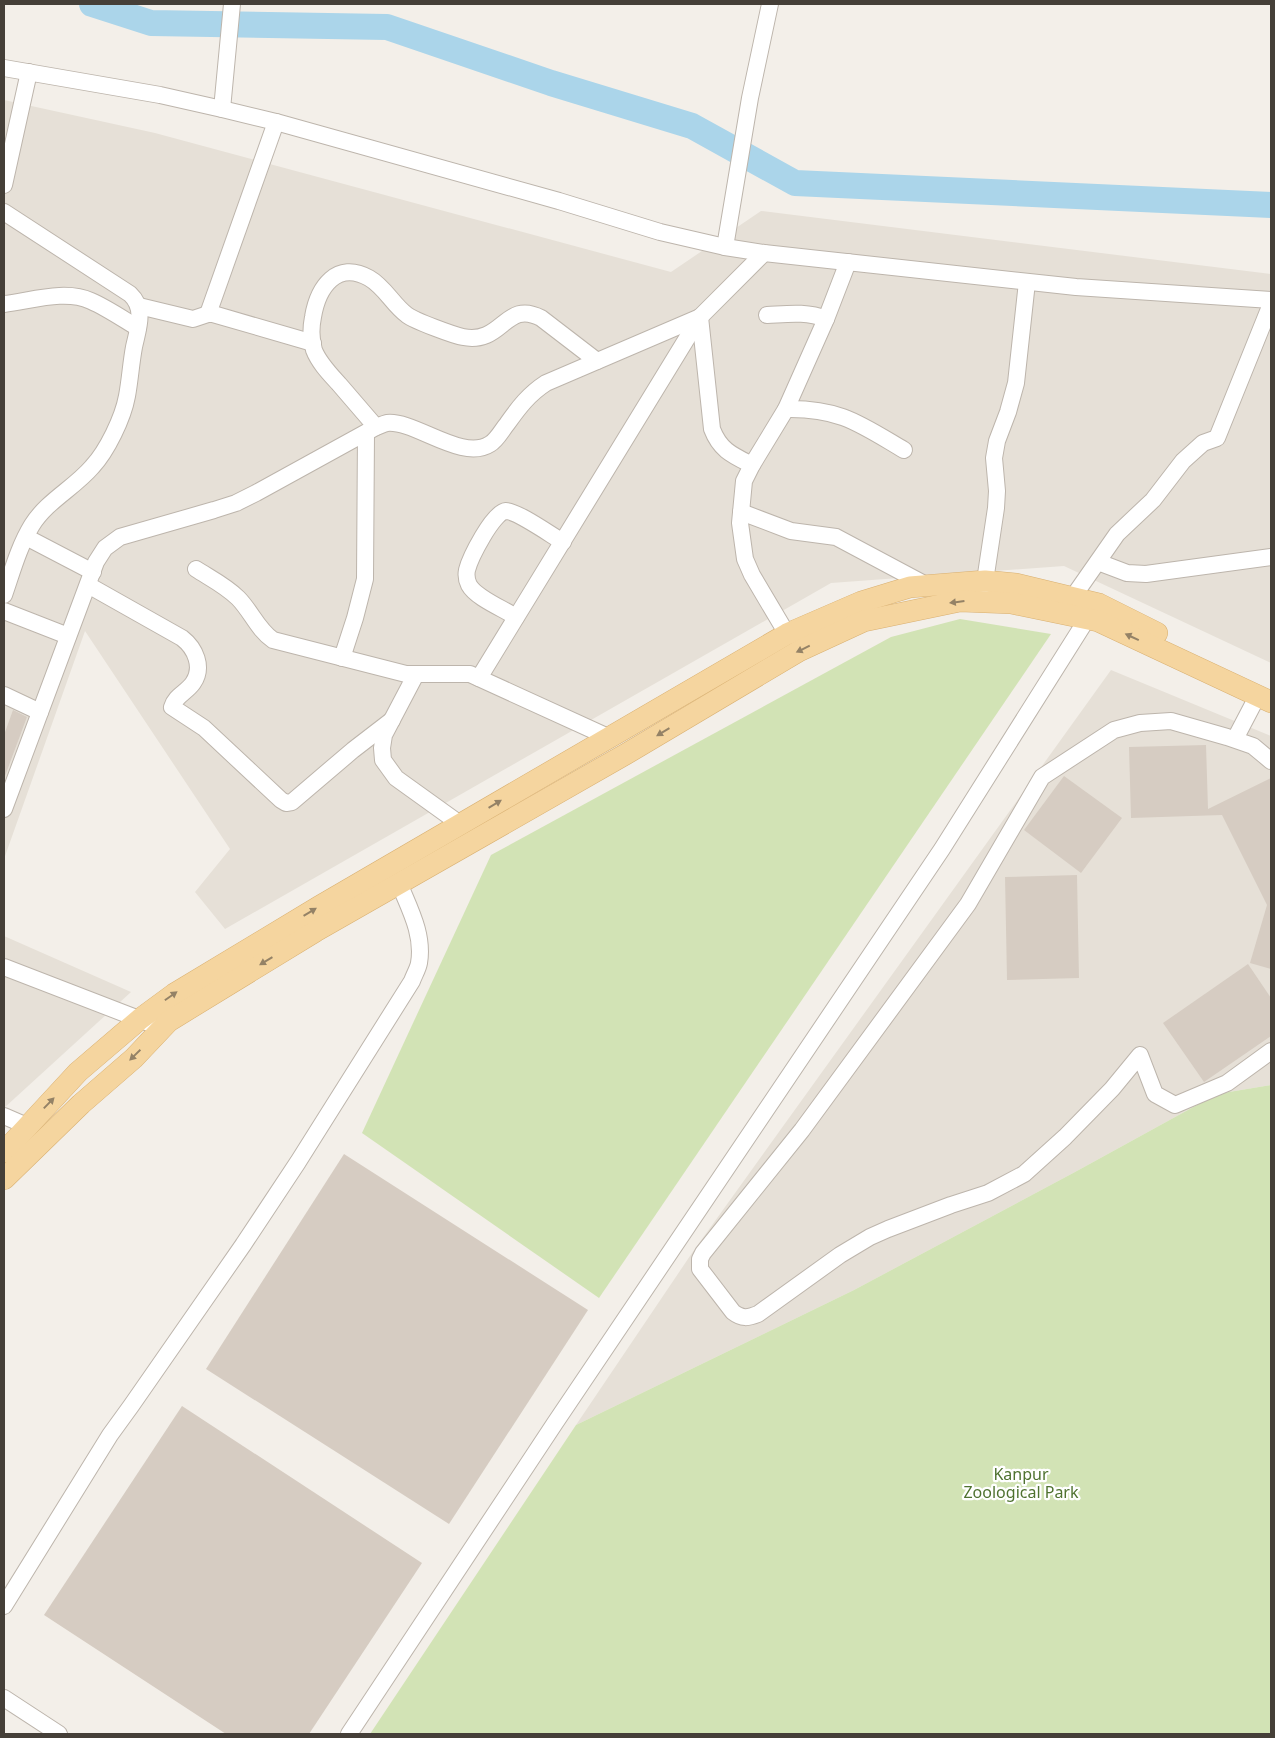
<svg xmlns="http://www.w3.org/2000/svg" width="1275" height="1738" font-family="'Noto Sans',sans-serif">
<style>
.residential{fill:#e6e0d7}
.green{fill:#d2e3b5}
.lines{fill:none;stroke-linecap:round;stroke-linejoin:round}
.river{stroke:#abd5ea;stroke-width:26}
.building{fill:#d6ccc2}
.minor-casing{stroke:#bdb5ac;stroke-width:18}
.major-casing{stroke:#d9b071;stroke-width:22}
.minor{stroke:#fff;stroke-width:16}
.major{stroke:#f5d59f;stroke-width:21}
.oneway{fill:#948266}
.labels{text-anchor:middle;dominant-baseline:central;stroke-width:4.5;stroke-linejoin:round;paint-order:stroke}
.park-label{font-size:16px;fill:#4f7230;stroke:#fff}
</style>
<rect width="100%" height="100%" fill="#f3efe9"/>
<g class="residential">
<path d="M4,100L155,133L671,272L761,211L1271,274V663L1064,566L831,583L225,929L195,892L230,849L85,631L4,859Z"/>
<path d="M1111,670L1271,736V1085L1217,1094L1075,1172L854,1290L576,1425L692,1253Z"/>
<path d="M4,936L131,992L4,1108Z"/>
</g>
<g class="green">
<path d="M960,619L1051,634L599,1298L362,1133L491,855L891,637Z"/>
<path d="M1271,1085V1734H370L576,1425L854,1290L1075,1172L1217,1094Z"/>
</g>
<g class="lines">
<path class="river" d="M92,4L151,23L387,27L551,83L692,126L795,183L1271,205"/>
</g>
<g class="building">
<path d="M13,710L27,717L5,776H4V735Z"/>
<path d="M1206,745L1208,809L1271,778V969L1250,963L1267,905L1222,815L1131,818L1129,747Z"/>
<path d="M1064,776L1122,818L1081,873L1024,830Z"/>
<path d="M1077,875L1079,978L1007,980L1005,877Z"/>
<path d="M1248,964L1271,998V1036L1204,1082L1163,1023Z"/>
<path d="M344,1154L588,1310L449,1524L206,1369Z"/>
<path d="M182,1406L422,1563L309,1734H226L44,1615Z"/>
</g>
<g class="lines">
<defs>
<g id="minor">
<path d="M4,68L160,95L222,109L276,122L559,201L660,232L725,247L764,253L1076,287L1271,300"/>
<path d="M222,109L232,4"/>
<path d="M4,185L29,72"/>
<path d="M4,212L130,294C146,309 138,328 134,347C131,363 130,380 127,396C123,418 107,451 92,467C74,488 47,501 32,525C19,546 12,572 4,595"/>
<path d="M725,247L750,98L770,4"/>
<path d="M4,304C31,301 65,289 91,301C107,308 123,319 138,328"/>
<path d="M139,306L193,319L208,314H213L313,343"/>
<path d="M208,314L276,122"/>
<path d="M767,315C787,314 806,311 826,319"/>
<path d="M700,317L712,429C720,450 732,455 752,465"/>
<path d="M786,409C840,408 860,424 904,450"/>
<path d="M376,427C364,413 351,398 339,384C330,374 319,363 314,350C311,340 311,327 313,317C318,287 337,260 369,278C385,287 393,305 407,315C415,321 453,335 463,337C503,345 505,299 541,318L597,361"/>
<path d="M741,512L791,531L836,537L926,585"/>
<path d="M26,537L93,572"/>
<path d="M1098,562L1127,573L1146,574L1271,557"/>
<path d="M196,569C210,578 226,586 238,598C251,611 258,630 273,640L406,674H470L608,737"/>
<path d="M88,585L182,638C195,648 204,667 193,683C187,692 175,696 172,707L204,728L281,800L286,803L292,802L353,750L392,720"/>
<path d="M984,593L985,581L996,508L997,491L994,458L997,441L1008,412L1016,383L1027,282"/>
<path d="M1073,597L1117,534L1153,500L1183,461L1203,443L1217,438L1271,304"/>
<path d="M4,611L68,636"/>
<path d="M516,617C504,609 476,598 469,585C467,581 466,575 467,570C470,558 493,512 506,511C517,511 551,535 563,542"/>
<path d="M787,634L752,575L745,559L740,523L744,481L752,465L786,409L826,319L848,262"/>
<path d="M342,658L355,618L365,579L366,433"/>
<path d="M415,676L384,735L382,748L383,760L396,778L460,824"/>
<path d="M479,678L700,317L764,253"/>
<path d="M4,695L40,712"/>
<path d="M1235,739L1258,695"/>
<path d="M1271,761L1253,746L1227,737L1171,721L1140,723L1114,730L1042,777L968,904L802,1130L703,1253L700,1259V1269L733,1312C742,1319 748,1318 758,1314L840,1255L870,1237L888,1229L951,1205L988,1193L1024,1174L1065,1137L1112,1089L1140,1055L1155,1094L1175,1105L1227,1083L1271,1051"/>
<path d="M4,809L96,562L105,548L120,537L214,510L236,503L256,493L376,427C379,426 383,424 387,423C415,420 462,462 490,444C497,440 502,430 507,424C519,407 529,394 546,383L700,317"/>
<path d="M4,967L149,1023"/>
<path d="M4,1116L27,1126"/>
<path d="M4,1606L110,1435L131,1406L243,1245L298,1162L412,981C414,975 418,969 419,963C424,934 409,908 399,883"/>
<path d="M4,1698L59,1734"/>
<path d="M349,1734L555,1423L942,849L1087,619"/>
</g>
<g id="major">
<path d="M4,1152L78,1072L140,1019L174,994L320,906L787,634L861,602L910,587L985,581L1016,584L1099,604L1157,633"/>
<path d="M4,1179L81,1104L134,1058L169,1021L316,931L626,754L799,651L864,621L960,601L1011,603L1098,621L1271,702"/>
</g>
</defs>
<use href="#minor" class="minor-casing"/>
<use href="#major" class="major-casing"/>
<use href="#minor" class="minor"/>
<use href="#major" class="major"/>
</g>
<defs><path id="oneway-solid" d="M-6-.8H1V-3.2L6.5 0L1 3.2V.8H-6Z" transform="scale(1.25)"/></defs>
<g class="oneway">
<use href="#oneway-solid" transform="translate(957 602) rotate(173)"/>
<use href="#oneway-solid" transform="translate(1132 637) rotate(-155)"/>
<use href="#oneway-solid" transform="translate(803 649) rotate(154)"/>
<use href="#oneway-solid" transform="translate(663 732) rotate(149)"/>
<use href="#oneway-solid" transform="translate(495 804) rotate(-31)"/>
<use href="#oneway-solid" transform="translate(310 912) rotate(-31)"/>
<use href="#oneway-solid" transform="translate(266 961) rotate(149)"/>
<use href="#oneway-solid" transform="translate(171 996) rotate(-35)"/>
<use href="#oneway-solid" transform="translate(135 1055) rotate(136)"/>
<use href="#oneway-solid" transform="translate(49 1103) rotate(-46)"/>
</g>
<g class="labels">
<g class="park-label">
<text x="1021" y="1474">Kanpur<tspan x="1021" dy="18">Zoological Park</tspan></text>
</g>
</g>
<rect width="1275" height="1738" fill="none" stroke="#453f38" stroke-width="10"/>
</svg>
